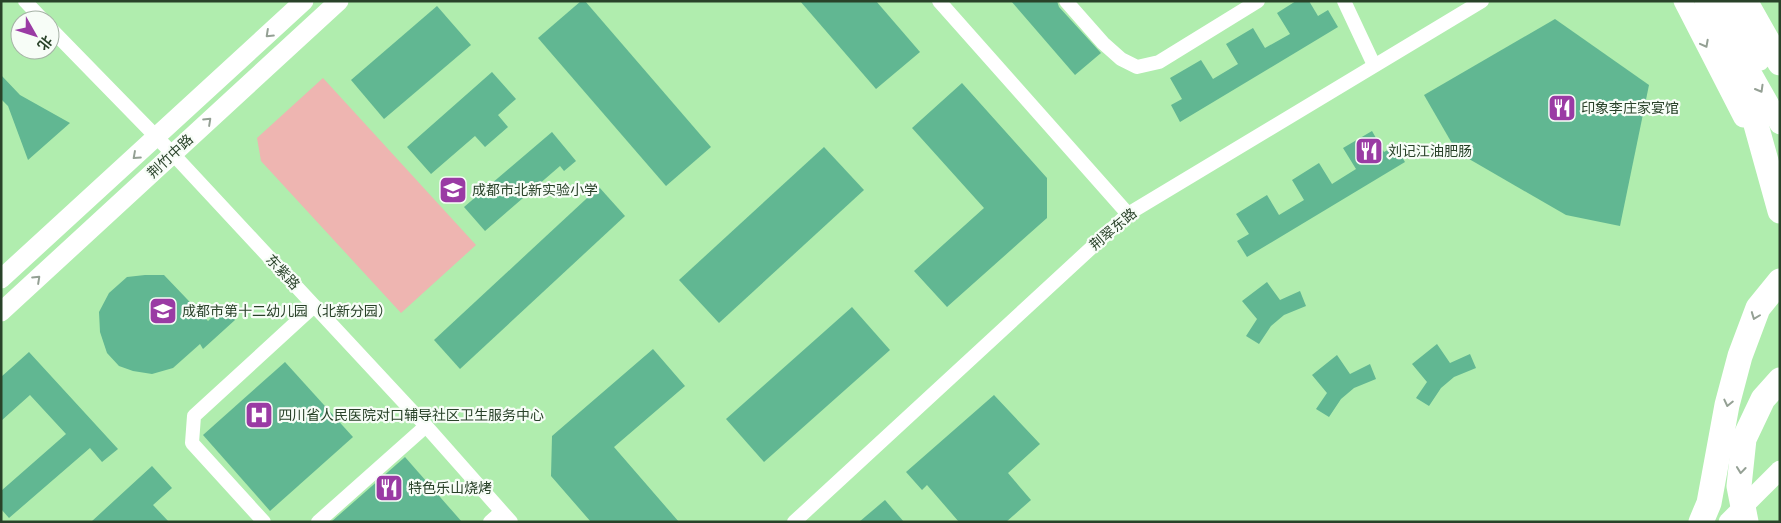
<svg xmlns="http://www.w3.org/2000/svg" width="1781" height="523" font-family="Quicksand,'Noto Sans SC',sans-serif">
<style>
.green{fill:#eeb5b1}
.building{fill:#61b792}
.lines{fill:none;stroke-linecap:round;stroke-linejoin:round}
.street{stroke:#fff;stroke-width:14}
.secondary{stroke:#fff;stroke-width:19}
.primary{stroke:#fff;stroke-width:21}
.highway{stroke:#fff;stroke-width:25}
.oneway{stroke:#94a094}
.labels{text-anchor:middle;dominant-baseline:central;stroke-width:4.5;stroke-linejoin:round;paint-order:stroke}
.poi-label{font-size:14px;fill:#294229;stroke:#f7fdf7;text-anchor:start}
.street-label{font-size:14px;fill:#294229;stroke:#f7fdf7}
</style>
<rect width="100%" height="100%" fill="#b0edae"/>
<path class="green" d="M323,78L476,245L401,313L261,161L257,138Z"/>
<g class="building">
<path d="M581,1H585L711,147L666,186L538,38Z"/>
<path d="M800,1H876L920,52L876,89Z"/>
<path d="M1011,1H1057L1059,7L1101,53L1075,75Z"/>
<path d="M1296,1H1309L1318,16L1328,10L1338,27L1180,122L1171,105L1182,99L1170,78L1201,60L1213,79L1238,64L1226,44L1253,28L1265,48L1290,34L1277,13Z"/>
<path d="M437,6L471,45L384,119L351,80Z"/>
<path d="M1555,19L1649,85L1620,226L1566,215L1457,152L1424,95Z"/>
<path d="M492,72L516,99L498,115L508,127L485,147L475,136L431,174L407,147Z"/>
<path d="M1,75L20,95L70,123L28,160L8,106L1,99Z"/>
<path d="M962,83L1047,178V218L947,307L914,271L984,208L912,128Z"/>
<path d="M1372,131L1384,152L1395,146L1405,162L1247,257L1237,241L1249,234L1236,214L1267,195L1279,215L1304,200L1292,180L1319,163L1332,184L1356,169L1343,148Z"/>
<path d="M552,132L576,161L564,171L560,166L485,231L464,207Z"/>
<path d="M824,147L864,190L719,323L679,280Z"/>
<path d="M599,187L625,216L460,369L434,340Z"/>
<path d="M145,275H164L208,321L223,307L235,320L203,349L200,344L173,368L152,374L133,371L119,366L107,353L100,332L99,312L109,293L127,277Z"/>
<path d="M1267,282L1280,300L1300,291L1306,306L1284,315L1271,326L1259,344L1246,336L1257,319L1242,301Z"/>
<path d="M852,307L890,350L764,462L726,419Z"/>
<path d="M1437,344L1450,363L1470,354L1476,368L1454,377L1441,388L1429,406L1416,398L1427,382L1412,364Z"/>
<path d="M653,349L685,386L614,447L679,522H591L551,476L552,436Z"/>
<path d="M29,352L118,449L102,462L90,448L9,518L1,509V491L66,434L30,395L1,421V377Z"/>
<path d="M1337,355L1350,374L1370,364L1376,379L1354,388L1341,399L1329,417L1316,409L1327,393L1312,375Z"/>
<path d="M285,362L353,437L270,511L203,435Z"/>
<path d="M994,395L1040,444L1008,473L1031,500L1006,522H959L927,485L922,490L906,472Z"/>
<path d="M405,457L462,522H331Z"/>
<path d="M152,466L172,488L153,505L169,522H91Z"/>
<path d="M885,500L904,522H859Z"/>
</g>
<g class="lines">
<g class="street">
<path d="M25,1L43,20"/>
<path d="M939,1L1128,214"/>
<path d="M1066,1L1103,43L1121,59L1137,67L1159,62L1258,1"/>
<path d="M1344,1L1374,65"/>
<path d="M50,28L173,154L426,426L511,522"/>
<path d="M264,522L192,443L194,416L314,306"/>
<path d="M318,522L426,426"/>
<path d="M490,522L501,512"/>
<path d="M794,522L1128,214L1482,1"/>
</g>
<g class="secondary">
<path d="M1683,1L1743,118"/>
<path d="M1,279L304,1"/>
<path d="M1,312L339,1"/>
<path d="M1728,522L1780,470"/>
</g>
<g class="primary">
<path d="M1727,1L1760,60"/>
<path d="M1734,43L1780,124"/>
</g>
<g class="highway">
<path d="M1707,1L1753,114L1780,211"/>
<path d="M1745,1L1780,63"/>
<path d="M1701,522L1709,503L1727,405L1740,356L1758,308L1780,281"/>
<path d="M1746,522L1739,486L1744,439L1763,399L1780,380"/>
</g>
</g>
<defs><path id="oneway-chevron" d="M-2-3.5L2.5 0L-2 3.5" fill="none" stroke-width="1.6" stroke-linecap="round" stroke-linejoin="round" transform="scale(1.25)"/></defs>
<g class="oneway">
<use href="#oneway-chevron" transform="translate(269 34) rotate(137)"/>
<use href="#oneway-chevron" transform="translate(1705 44) rotate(62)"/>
<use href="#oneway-chevron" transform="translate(1760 89) rotate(60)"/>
<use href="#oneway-chevron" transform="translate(208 121) rotate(-43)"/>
<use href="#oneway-chevron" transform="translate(136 156) rotate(138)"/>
<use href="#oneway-chevron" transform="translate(37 279) rotate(-43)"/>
<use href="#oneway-chevron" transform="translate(1755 316) rotate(111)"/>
<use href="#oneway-chevron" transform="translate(1728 403) rotate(103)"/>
<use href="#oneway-chevron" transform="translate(1741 470) rotate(96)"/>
</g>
<defs>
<symbol id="restaurant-square" viewBox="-11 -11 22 22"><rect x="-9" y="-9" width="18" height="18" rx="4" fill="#9a3ba4" stroke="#f7fdf7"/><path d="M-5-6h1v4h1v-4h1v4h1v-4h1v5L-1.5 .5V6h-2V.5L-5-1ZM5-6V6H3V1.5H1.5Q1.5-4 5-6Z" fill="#fff"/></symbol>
<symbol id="school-square" viewBox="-11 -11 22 22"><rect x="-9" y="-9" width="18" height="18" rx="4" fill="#9a3ba4" stroke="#f7fdf7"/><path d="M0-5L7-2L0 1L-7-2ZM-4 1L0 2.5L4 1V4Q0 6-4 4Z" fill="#fff"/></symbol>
<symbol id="hospital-square" viewBox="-11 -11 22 22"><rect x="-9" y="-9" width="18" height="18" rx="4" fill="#9a3ba4" stroke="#f7fdf7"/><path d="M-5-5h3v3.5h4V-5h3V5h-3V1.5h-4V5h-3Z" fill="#fff"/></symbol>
</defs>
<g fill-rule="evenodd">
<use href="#restaurant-square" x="1546" y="92" width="32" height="32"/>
<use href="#restaurant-square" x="1353" y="135" width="32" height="32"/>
<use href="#school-square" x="437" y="174" width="32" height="32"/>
<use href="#school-square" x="147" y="295" width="32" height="32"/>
<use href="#hospital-square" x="243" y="399" width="32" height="32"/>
<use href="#restaurant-square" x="373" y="472" width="32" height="32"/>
</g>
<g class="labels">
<g class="poi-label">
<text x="1581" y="108">印象李庄家宴馆</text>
<text x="1388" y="151">刘记江油肥肠</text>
<text x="472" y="190">成都市北新实验小学</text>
<text x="182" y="311">成都市第十二幼儿园（北新分园）</text>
<text x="278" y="415">四川省人民医院对口辅导社区卫生服务中心</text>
<text x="408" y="488">特色乐山烧烤</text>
</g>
<g class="street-label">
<text transform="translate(170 156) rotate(-43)">荆竹中路</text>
<text transform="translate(1113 229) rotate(-40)">荆翠东路</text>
<text transform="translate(283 272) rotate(47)">东紫路</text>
</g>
</g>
<rect width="1781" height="523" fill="none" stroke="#294229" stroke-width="5"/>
<g transform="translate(35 35) rotate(129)"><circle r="24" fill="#f7fdf7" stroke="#a5b2a5"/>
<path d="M0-4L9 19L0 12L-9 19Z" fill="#9a3ba4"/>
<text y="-8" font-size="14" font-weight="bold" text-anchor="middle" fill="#294229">北</text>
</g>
</svg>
